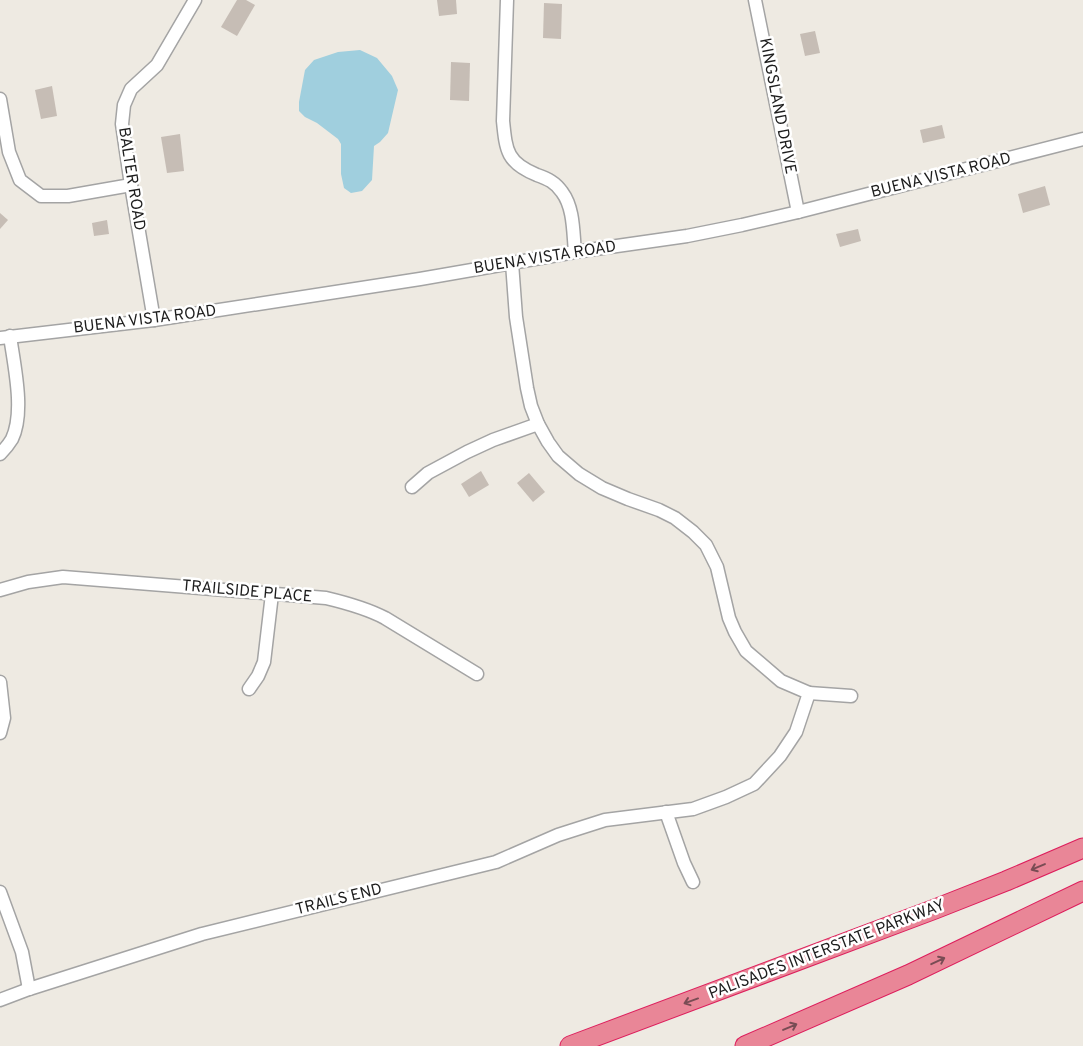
<svg xmlns="http://www.w3.org/2000/svg" width="1083" height="1046" font-family="Overpass,sans-serif">
<style>
.water{fill:#a0cfde}
.building{fill:#c6bdb5}
.lines{fill:none;stroke-linecap:round;stroke-linejoin:round}
.minor-casing{stroke:#a4a4a4;stroke-width:15}
.highway-casing{stroke:#dd1e5c;stroke-width:21}
.minor{stroke:#fff;stroke-width:12}
.highway{stroke:#e98697;stroke-width:19}
.oneway{stroke:#794c54}
.labels{text-anchor:middle;dominant-baseline:central;stroke-width:5;stroke-linejoin:round;paint-order:stroke}
.street-label{font-size:16px;fill:#1d1d1d;stroke:#fff}
</style>
<rect width="100%" height="100%" fill="#eeeae2"/>
<path class="water" d="M360,50L377,58L392,76L398,90L388,133L380,142L374,146L372,180L362,191L351,193L344,188L341,174V144L338,139L317,123L305,117L299,111V102L305,70L314,60L338,52Z"/>
<g class="building">
<path d="M237,0H246L255,5L237,36L221,27Z"/>
<path d="M437,0H456L457,14L439,16Z"/>
<path d="M544,3L562,4L561,39L543,38Z"/>
<path d="M815,31L820,53L805,56L800,34Z"/>
<path d="M451,62L470,63L469,101L450,100Z"/>
<path d="M52,86L57,116L41,119L35,90Z"/>
<path d="M942,125L945,138L923,143L920,130Z"/>
<path d="M180,134L184,171L167,173L161,137Z"/>
<path d="M1045,186L1050,205L1023,213L1018,194Z"/>
<path d="M0,213L8,220L0,229Z"/>
<path d="M107,220L109,234L94,236L92,223Z"/>
<path d="M858,229L861,241L840,247L836,234Z"/>
<path d="M481,471L489,485L469,497L461,484Z"/>
<path d="M529,473L545,492L533,502L517,483Z"/>
</g>
<g class="lines">
<defs>
<g id="minor">
<path d="M507,0L503,121C506,151 507,163 537,175C548,179 555,182 562,192C574,208 573,232 575,252"/>
<path d="M755,0L798,212"/>
<path d="M0,99L9,152L20,180L41,196H68L131,185"/>
<path d="M154,320L131,185L122,124L124,105L131,89L157,65L195,0"/>
<path d="M0,338L154,320L420,279L575,252L687,236L742,225L798,212L1083,139"/>
<path d="M0,454C4,450 9,444 12,439C25,412 14,365 10,336"/>
<path d="M412,487L428,473L467,452L493,440L538,424"/>
<path d="M0,590L28,582L63,577L326,598C347,603 366,608 385,618L477,674"/>
<path d="M0,682L4,718L0,733"/>
<path d="M249,689L258,676L264,662L272,594"/>
<path d="M809,693L851,696"/>
<path d="M666,812L684,863L693,882"/>
<path d="M0,892L22,952L29,989"/>
<path d="M0,1000L29,989L202,934L496,862L558,835L605,820L693,809L726,797L754,784L780,756L796,732L809,693L781,681L746,651L735,632L729,618L717,567L706,545L693,532L675,518L659,510L628,499L602,488L579,474L558,456L548,442L538,424L531,406L527,388L516,317L512,263"/>
</g>
<g id="highway">
<path d="M570,1046L935,909L1006,881L1083,848"/>
<path d="M745,1046L908,975L1083,891"/>
</g>
</defs>
<use href="#minor" class="minor-casing"/>
<use href="#highway" class="highway-casing"/>
<use href="#minor" class="minor"/>
<use href="#highway" class="highway"/>
</g>
<defs><path id="oneway-shaft" d="M-6 0H5M1.5-3L5.5 0L1.5 3" fill="none" stroke-width="1.6" stroke-linecap="round" stroke-linejoin="round" transform="scale(1.25)"/></defs>
<g class="oneway">
<use href="#oneway-shaft" transform="translate(1038 867) rotate(157)"/>
<use href="#oneway-shaft" transform="translate(938 961) rotate(-25)"/>
<use href="#oneway-shaft" transform="translate(691 1001) rotate(160)"/>
<use href="#oneway-shaft" transform="translate(790 1027) rotate(-23)"/>
</g>
<g class="labels">
<g class="street-label">
<text transform="translate(777 106) rotate(79)">KINGSLAND DRIVE</text>
<text transform="translate(941 176) rotate(-14)">BUENA VISTA ROAD</text>
<text transform="translate(131 179) rotate(81)">BALTER ROAD</text>
<text transform="translate(545 258) rotate(-9)">BUENA VISTA ROAD</text>
<text transform="translate(145 320) rotate(-7)">BUENA VISTA ROAD</text>
<text transform="translate(247 592) rotate(5)">TRAILSIDE PLACE</text>
<text transform="translate(339 900) rotate(-14)">TRAILS END</text>
<text transform="translate(827 950) rotate(-21)">PALISADES INTERSTATE PARKWAY</text>
</g>
</g>
</svg>
